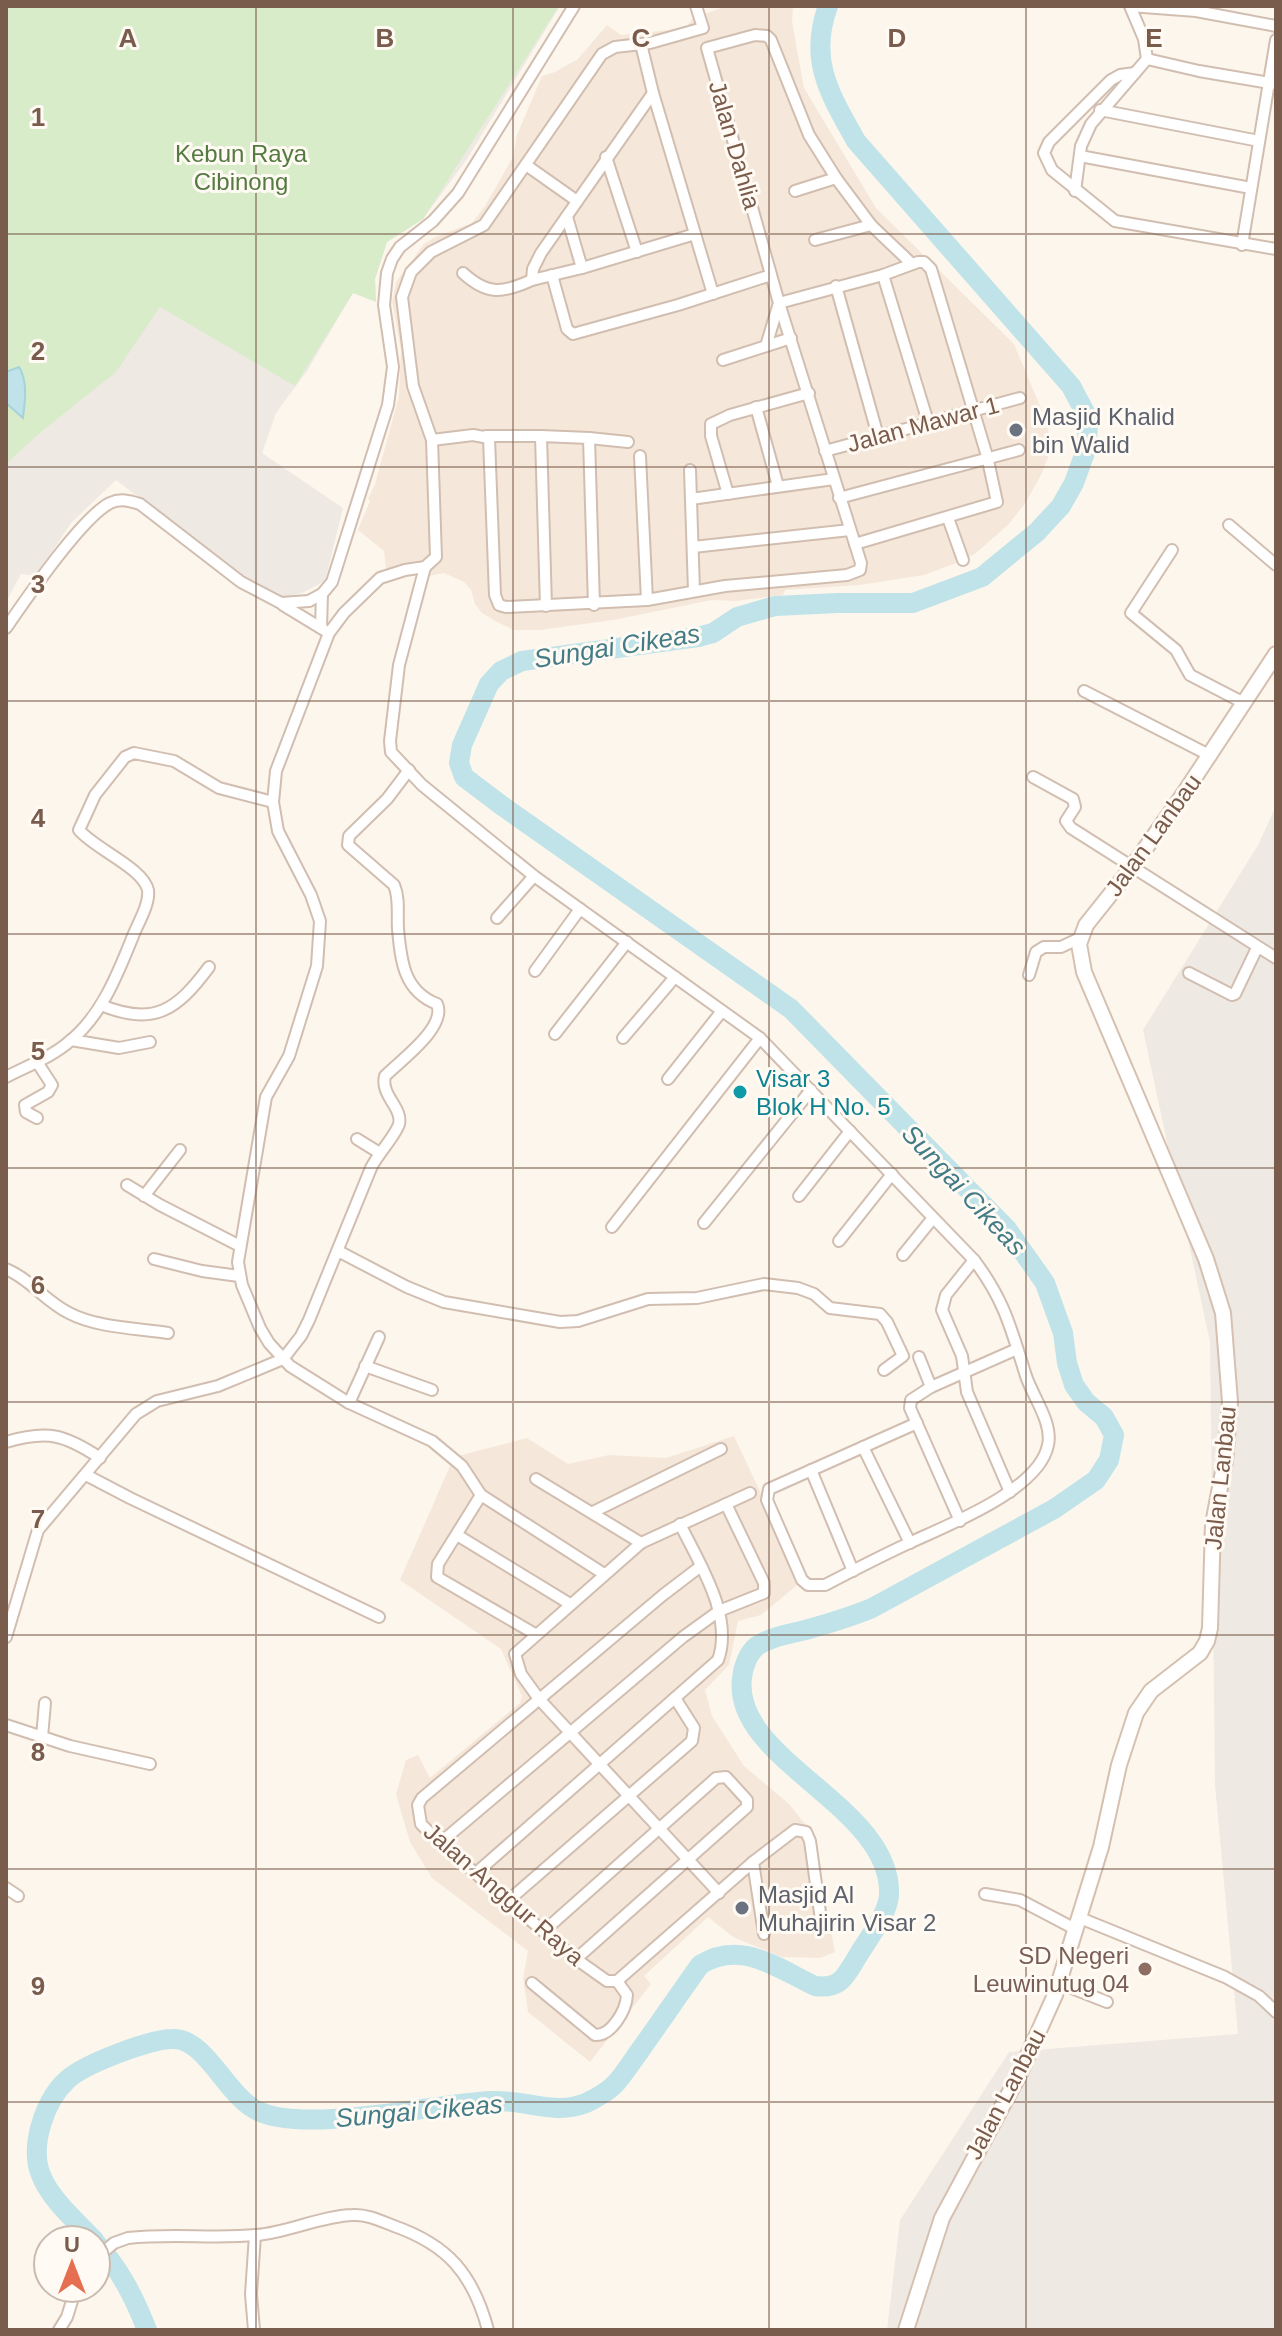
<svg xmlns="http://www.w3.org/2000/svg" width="1282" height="2336" font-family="Helvetica,sans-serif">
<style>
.residential{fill:#f5e8da}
.industrial{fill:#efe9e4}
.green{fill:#d8ecc9}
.water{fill:#bfe3e8;stroke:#a5d3da;stroke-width:2}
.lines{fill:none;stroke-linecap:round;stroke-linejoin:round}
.river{stroke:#bfe3e8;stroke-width:20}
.street-casing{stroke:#d1beb0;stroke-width:14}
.secondary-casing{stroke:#d6c0b0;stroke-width:18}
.street{stroke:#fff;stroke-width:10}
.secondary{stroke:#fff;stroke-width:14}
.grid{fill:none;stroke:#7a5c4d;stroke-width:2;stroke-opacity:0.55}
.worship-dot{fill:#6b7280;stroke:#fffaf3;stroke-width:3}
.culture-dot{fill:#0f9aa8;stroke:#fffaf3;stroke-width:3}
.education-dot{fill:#8d6e63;stroke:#fffaf3;stroke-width:3}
.labels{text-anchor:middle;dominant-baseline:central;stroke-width:6;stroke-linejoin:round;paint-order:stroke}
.street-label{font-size:24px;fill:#7a5c4d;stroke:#fffaf3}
.park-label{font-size:24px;fill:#537a41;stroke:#fffaf3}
.worship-label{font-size:24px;fill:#5b616d;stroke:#fffaf3;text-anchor:start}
.culture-label{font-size:24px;fill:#0d838f;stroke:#fffaf3;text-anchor:start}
.education-label{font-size:24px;fill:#785e54;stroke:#fffaf3;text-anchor:end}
.water-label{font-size:26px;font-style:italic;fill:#437c86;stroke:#fffaf3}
.grid-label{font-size:26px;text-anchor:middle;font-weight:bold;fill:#7a5c4d;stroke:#fffaf3;stroke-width:6;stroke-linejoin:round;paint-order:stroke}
</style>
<rect width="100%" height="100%" fill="#fdf6ec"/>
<g class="residential">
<path d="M726,6H793L792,22L804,88L876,208L1014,344L1048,425L1050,452L1042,473L1026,502L1009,524L976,553L962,561L924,575L860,585L785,590L783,595L735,601L712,600L613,620L540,630H514L497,622L482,613L475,604L471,590L464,582L444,573L430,576L427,567L387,577L384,551L358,530L370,501L368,499L375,484L399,396L401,350L392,302L396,282L424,244L435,237L472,223L485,206L513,157L517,135L542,76L555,72L578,59L607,25L621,35L669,30L687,26L692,19Z"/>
<path d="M734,1436L802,1581L761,1615L738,1621L729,1665L705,1690L712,1716L744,1766L789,1804L813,1834L835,1952L820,1958L782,1957L733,1937L708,1917L644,1976L651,1984L590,2062L528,2012L523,1978L528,1951L432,1878L410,1842L396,1794L406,1760L418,1755L430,1778L520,1703L522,1696L501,1649L400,1580L454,1457L527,1438L568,1464L609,1455L666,1458Z"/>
</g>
<g class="industrial">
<path d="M6,6H560L467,159L423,219L387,242L375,279L376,302L353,293L307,371L276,413L262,453L343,508L325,581L302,593L281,598L236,574L195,540L116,480L71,523L36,576L21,574L6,602Z"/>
<path d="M1276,806V2330H887L900,2220L1009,2052L1238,2034L1215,1785L1210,1342L1143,1030L1258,845Z"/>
</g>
<path class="green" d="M6,6H559L423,219L387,242L375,279L376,302L353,293L295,386L160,307L116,372L41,432L6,464Z"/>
<path class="water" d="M19,367C28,381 25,402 23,418L6,403V372Z"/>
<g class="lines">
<g class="river">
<path d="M94,2240C76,2221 50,2199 41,2175C29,2146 45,2100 67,2080C84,2064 150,2039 173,2039C206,2038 227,2097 258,2111C305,2134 434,2104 491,2101C524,2099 554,2116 586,2103C595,2099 610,2090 616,2083C625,2073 633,2060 641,2049C661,2021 680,1993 700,1965C740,1939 777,1968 815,1986C840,1989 844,1978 856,1959C866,1941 888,1915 889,1895C893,1806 731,1760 742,1678C743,1667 748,1653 757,1646C772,1636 791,1634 809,1629C830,1623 851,1617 872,1608L1054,1509L1096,1480L1109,1460L1114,1435L1104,1417L1086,1402L1074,1385L1067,1363L1063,1333L1045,1283L1007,1229L791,1009L501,805L464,777L459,763L462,745L489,684L501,671L522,661L698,637L713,633L737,617L775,606L838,603H913L982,577L1037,532L1061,506L1074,483L1087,447L1088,418L1071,386L856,141C830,94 808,61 828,6"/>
<path d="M96,2243C120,2269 134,2297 147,2330"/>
</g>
<defs>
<g id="street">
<path d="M1130,6L1196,11L1276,26"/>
<path d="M1130,6L1144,39L1147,59"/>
<path d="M641,44L653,93L713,294"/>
<path d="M1147,59L1199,71L1276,84"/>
<path d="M1135,73L1120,75L1111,80L1049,142L1044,153L1052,170L1115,221L1276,249"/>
<path d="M653,93L541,253L533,269L532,280L582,268L695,234"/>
<path d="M1100,110L1259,141"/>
<path d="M1080,156L1251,188"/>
<path d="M606,157L637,252"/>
<path d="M526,165L577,201"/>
<path d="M795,191L836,178"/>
<path d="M1075,191L1081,146L1091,124L1147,59"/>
<path d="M567,217L582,268"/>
<path d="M815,240L871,225"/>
<path d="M1242,245L1276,40"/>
<path d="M463,273C488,296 503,293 532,280"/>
<path d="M552,275L567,329L573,334L678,305L771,275"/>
<path d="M883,275L928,422"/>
<path d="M836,286L878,436"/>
<path d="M766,346L779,303L883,275L918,262H924L931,269L987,456L997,502L855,544"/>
<path d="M723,360L791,338"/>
<path d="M756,407L778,486"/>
<path d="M486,436H541L589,438L594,605"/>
<path d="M541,436L546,606"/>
<path d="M589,438L628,442"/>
<path d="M432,440L473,435L489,438L495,595L499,605L506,607L647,600L725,586L847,575L860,570L861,563L779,303L707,48L755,35L767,36L771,40L809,135L836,178L871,225L912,264"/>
<path d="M825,451L1020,398"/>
<path d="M640,456L647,600"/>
<path d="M690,470L694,591"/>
<path d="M728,494L711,436V424L730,415L809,393"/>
<path d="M839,498L1019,450"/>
<path d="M691,499L834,479"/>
<path d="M948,518L963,560"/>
<path d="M1229,525L1276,565"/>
<path d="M693,547L850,530"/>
<path d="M1172,550L1131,613L1176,650L1190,675L1244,703"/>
<path d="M425,567L399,665L390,741L391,752L422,785L534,876L760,1038L974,1260C1005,1301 1011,1329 1026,1376C1033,1397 1053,1423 1048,1445C1039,1491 945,1526 907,1544C879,1557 852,1571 825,1585H808L802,1580L767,1500L769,1489L917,1423"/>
<path d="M283,605L329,633"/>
<path d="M6,628C26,599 81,518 110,503C121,498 130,501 140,504L241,582L281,603L309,601L322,594L332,582L388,405L393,367L384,305L387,273L392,259L400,247L433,221L458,193L574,6"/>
<path d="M321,628L322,594"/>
<path d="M1084,691L1211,756"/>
<path d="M1033,777L1073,799L1075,807L1066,821L1071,828L1276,958"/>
<path d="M497,918L534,876"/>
<path d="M535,971L580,909"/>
<path d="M1189,973L1232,995L1235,994L1257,948"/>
<path d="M1029,975L1036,952L1044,947H1061L1080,938"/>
<path d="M101,1005C154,1027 177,1010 209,967"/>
<path d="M555,1034L627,942"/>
<path d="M623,1038L675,977"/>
<path d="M71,1040L119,1048L150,1042"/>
<path d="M37,1062L52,1085L48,1092L25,1105L26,1112L37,1118"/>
<path d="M6,1077C27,1066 52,1057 70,1041C102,1015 118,973 133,936C138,923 150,904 148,890C143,868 95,849 79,830L95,795L125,757L134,753L174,761L219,788L273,802"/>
<path d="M668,1079L722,1011"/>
<path d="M357,1139L378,1152"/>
<path d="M127,1185L160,1205L240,1246"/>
<path d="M144,1196L180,1150"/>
<path d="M799,1196L850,1131"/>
<path d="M704,1223L811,1090"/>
<path d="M612,1227L760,1038"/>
<path d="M839,1241L892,1174"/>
<path d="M338,1251L407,1287L444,1302L560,1322L578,1321L648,1299L697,1298L764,1284L798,1288L814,1294L830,1308L880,1314L887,1322L903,1356L884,1370"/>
<path d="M903,1255L933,1218"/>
<path d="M154,1259L202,1271L239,1276"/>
<path d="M974,1260L946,1295L942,1310L962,1356L967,1392L1010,1492"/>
<path d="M6,1269C30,1279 45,1301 69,1313C98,1328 136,1328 168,1333"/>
<path d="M919,1357L931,1387"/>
<path d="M365,1366L432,1390"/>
<path d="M349,1403L379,1337"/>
<path d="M6,1442C47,1430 64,1434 100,1458"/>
<path d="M863,1447L910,1543"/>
<path d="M811,1470L853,1571"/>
<path d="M86,1475L130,1498L379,1617"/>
<path d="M536,1479L641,1543"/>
<path d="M481,1495L438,1564L437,1577L535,1634"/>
<path d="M593,1512L721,1449"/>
<path d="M960,1521L910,1408L911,1400L931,1387L1017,1349"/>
<path d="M457,1535L570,1604"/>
<path d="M604,1574L481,1495L462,1466L432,1441L349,1403L290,1366L269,1343L260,1328L242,1285L238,1262L266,1097L289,1056L317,966L320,921L311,895L278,831L273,802L276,771L329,633L344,613L380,578L405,570L425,567L436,557L432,440L413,386L402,297L411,272L431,252L484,225L602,54L615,47L650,43L703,28L696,6"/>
<path d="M6,1637L38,1530L136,1414L157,1401L218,1386L283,1359L301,1336L309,1320L371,1168C377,1155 396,1135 399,1124C403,1108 380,1095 385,1076C401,1060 447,1027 437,1004C404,991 401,962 398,929C397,914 400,899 394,885L348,845L349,836L387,799L409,770"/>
<path d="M6,1725L70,1746L150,1764"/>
<path d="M42,1737L45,1703"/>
<path d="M440,1843L683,1637L719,1611L764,1593V1583L726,1504"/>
<path d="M753,1862L764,1934"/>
<path d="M476,1873L718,1660C734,1616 699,1563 680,1524"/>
<path d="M6,1888L18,1896"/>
<path d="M719,1893L539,1699L521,1674L515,1654L641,1543L750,1493"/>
<path d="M985,1894L1020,1900L1077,1930"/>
<path d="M509,1900L692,1741L694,1728L675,1698"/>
<path d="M1080,1918L1225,1977L1259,1996L1276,2012"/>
<path d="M544,1931L716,1778L726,1777L747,1800V1807L576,1959"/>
<path d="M617,1981H607L576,1959L440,1843L421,1824L418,1805L422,1798L663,1595L701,1566"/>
<path d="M617,1981L753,1862L795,1830L806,1832L810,1841L822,1927"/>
<path d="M532,1983L595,2035C611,2036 626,2011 627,1995L617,1981"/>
<path d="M1059,1983L1107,2002"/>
<path d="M96,2258L114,2243L128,2238C171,2233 214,2239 257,2235C289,2232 321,2216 353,2215C367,2214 381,2221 394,2226C448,2245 473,2274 488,2330"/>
<path d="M59,2330L67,2317L76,2288"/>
<path d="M254,2330L251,2294L255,2235"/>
</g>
<path id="secondary" d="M906,2330L942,2218L1019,2075L1055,1995L1101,1847L1119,1765L1136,1713L1151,1691L1200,1653L1207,1641L1210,1628L1213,1524L1225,1461L1230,1402L1223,1313L1206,1259L1084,972L1079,944L1086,925L1133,866L1183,795L1276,654"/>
</defs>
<use href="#street" class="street-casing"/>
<use href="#secondary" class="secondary-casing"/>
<use href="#street" class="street"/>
<use href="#secondary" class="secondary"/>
</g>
<path class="grid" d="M256,6V2330M513,6V2330M769,6V2330M1026,6V2330M6,234H1276M6,467H1276M6,701H1276M6,934H1276M6,1168H1276M6,1402H1276M6,1635H1276M6,1869H1276M6,2102H1276"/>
<g class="worship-dot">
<circle cx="1016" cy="430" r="8"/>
<circle cx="742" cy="1908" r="8"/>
</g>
<circle class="culture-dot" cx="740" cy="1092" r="8"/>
<circle class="education-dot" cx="1145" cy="1969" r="8"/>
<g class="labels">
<g class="street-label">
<text transform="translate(735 145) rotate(74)">Jalan Dahlia</text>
<text transform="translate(923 424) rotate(-15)">Jalan Mawar 1</text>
<text transform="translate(1153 835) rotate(-54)">Jalan Lanbau</text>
<text transform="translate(1220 1478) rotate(-84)">Jalan Lanbau</text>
<text transform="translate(504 1894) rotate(41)">Jalan Anggur Raya</text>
<text transform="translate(1005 2094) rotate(-62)">Jalan Lanbau</text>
</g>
<g class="park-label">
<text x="241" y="153">Kebun Raya<tspan x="241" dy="28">Cibinong</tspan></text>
</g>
<g class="worship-label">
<text x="1032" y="416">Masjid Khalid<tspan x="1032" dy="28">bin Walid</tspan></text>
<text x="758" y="1894">Masjid Al<tspan x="758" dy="28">Muhajirin Visar 2</tspan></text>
</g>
<g class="culture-label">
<text x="756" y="1078">Visar 3<tspan x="756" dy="28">Blok H No. 5</tspan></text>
</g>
<g class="education-label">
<text x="1129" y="1955">SD Negeri<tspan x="1129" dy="28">Leuwinutug 04</tspan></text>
</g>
<g class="water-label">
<text transform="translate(617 646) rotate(-9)">Sungai Cikeas</text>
<text transform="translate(964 1190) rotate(47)">Sungai Cikeas</text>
<text transform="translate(419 2111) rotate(-5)">Sungai Cikeas</text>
</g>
</g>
<g class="grid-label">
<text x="128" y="47">A</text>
<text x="385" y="47">B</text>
<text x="641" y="47">C</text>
<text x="897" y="47">D</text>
<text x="1154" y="47">E</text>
<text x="38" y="126">1</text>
<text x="38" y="360">2</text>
<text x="38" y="593">3</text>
<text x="38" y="827">4</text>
<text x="38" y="1060">5</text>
<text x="38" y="1294">6</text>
<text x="38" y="1528">7</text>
<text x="38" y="1761">8</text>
<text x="38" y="1995">9</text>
</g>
<rect width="1282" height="2336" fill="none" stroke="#7a5c4d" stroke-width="16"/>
<g transform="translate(72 2264)"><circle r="38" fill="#fffaf3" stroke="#cabbb1" stroke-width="2"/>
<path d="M0-6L14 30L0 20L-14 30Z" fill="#e76f51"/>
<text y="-12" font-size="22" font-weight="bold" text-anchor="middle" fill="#7a5c4d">U</text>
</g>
</svg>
